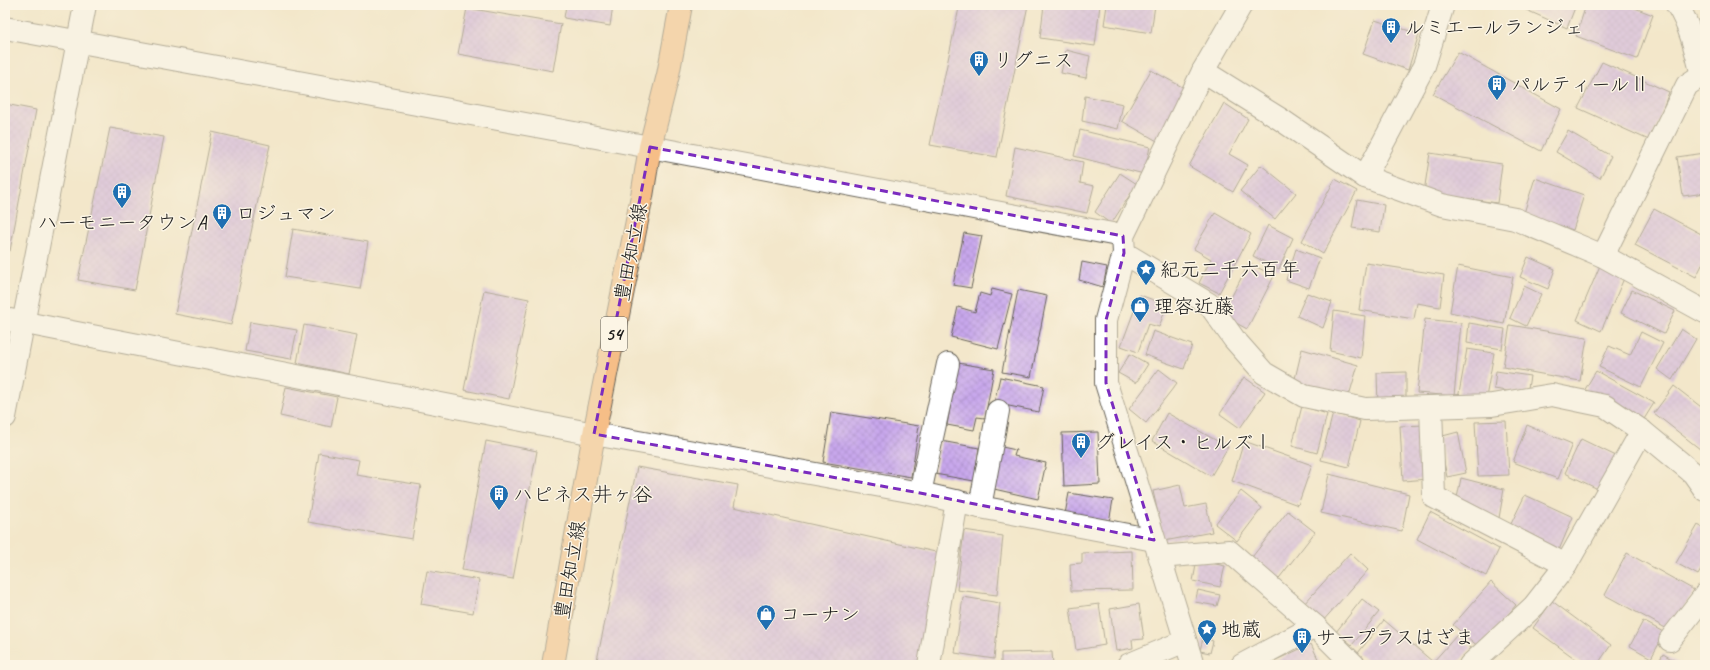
<svg xmlns="http://www.w3.org/2000/svg" width="1710" height="670" font-family="Caveat,'Klee One',sans-serif">
<style>
.building{fill:url(#building-cross-hatch)}
.lines{fill:none;stroke-linecap:round;stroke-linejoin:round}
.minor-casing{stroke:#676359;stroke-width:24}
.major-casing{stroke:#676359;stroke-width:24}
.minor{stroke:#fff;stroke-width:22}
.major{stroke:#f6be87;stroke-width:22}
.marked{fill:none;stroke:#7b2cbf;stroke-width:3;stroke-dasharray:8 5;stroke-linejoin:round}
.labels{text-anchor:middle;dominant-baseline:central;stroke-width:3;stroke-linejoin:round;paint-order:stroke}
.shield{fill:#fcf5e5;stroke:#5f5d58;stroke-width:1}
.shield-label{font-size:19px;font-weight:bold;fill:#1c1c1c}
.poi-label{font-size:20px;fill:#1c1c1c;stroke:#fcf5e5;text-anchor:start}
.street-label{font-size:20px;fill:#1c1c1c;stroke:#fcf5e5}
</style>
<defs>
<pattern id="building-cross-hatch" width="8" height="8" patternUnits="userSpaceOnUse"><rect width="8" height="8" fill="#c8a7ec"/><path d="M0 0l8 8M0 8l8-8" fill="none" stroke="#ab8fca"/></pattern>
</defs>
<rect width="100%" height="100%" fill="#fcf5e5"/>
<filter id="ink" filterUnits="userSpaceOnUse"><feTurbulence type="fractalNoise" baseFrequency=".025" numOctaves="2"/><feDisplacementMap in="SourceGraphic" scale="8" xChannelSelector="R" yChannelSelector="G"/><feConvolveMatrix kernelMatrix="1 2 1 2 8 2 1 2 1" color-interpolation-filters="sRGB"/></filter>
<filter id="wash" filterUnits="userSpaceOnUse"><feTurbulence type="fractalNoise" baseFrequency=".012" numOctaves="4" result="noise"/><feDisplacementMap in="SourceGraphic" scale="16" xChannelSelector="R" yChannelSelector="G"/><feGaussianBlur stdDeviation="0.9" result="paint"/><feColorMatrix in="noise" values="0 0 0 0 0 0 0 0 0 0 0 0 0 0 0 0 0 1.4 0 .05"/><feComposite in="paint" operator="in"/></filter>
<g filter="url(#wash)">
<rect width="100%" height="100%" fill="#f3e7cb"/>
<g id="blocks">
<g class="building">
<path d="M566,5H613L610,26L564,18Z"/>
<path d="M947,5H1028L997,157L930,145L959,8Z"/>
<path d="M1044,5H1100L1095,46L1040,38Z"/>
<path d="M1107,5H1155L1151,33L1104,25Z"/>
<path d="M1515,5H1576L1567,28Z"/>
<path d="M1586,5H1627L1653,15L1637,59L1576,36Z"/>
<path d="M467,8L561,24L553,71L458,54Z"/>
<path d="M1375,20L1419,34L1408,70L1363,54Z"/>
<path d="M1066,50L1090,56L1086,78L1061,73Z"/>
<path d="M1458,52L1561,109L1541,151L1433,94Z"/>
<path d="M1602,62L1669,92L1651,141L1578,108Z"/>
<path d="M1151,70L1186,89L1159,142L1122,121Z"/>
<path d="M1085,96L1123,104L1118,129L1082,121Z"/>
<path d="M1224,103L1248,119L1229,154L1248,165L1233,192L1189,166Z"/>
<path d="M5,104L36,110L10,251L5,250Z"/>
<path d="M110,128L164,137L135,290L78,280Z"/>
<path d="M1080,130L1150,147L1144,174L1074,156Z"/>
<path d="M1568,131L1611,156L1600,178L1556,152Z"/>
<path d="M212,132L270,145L231,325L175,314Z"/>
<path d="M1015,147L1083,162L1080,183L1094,186L1087,213L1006,196Z"/>
<path d="M1430,153L1502,164L1497,203L1424,192Z"/>
<path d="M1705,153V193L1683,196L1677,157Z"/>
<path d="M1261,165L1296,193L1275,219L1240,191Z"/>
<path d="M1120,173L1137,184L1111,224L1095,212Z"/>
<path d="M1535,178L1584,195L1573,230L1524,213Z"/>
<path d="M1335,179L1357,191L1323,254L1302,241Z"/>
<path d="M1357,200L1384,205L1380,232L1352,228Z"/>
<path d="M1654,209L1705,236V259L1696,277L1635,245Z"/>
<path d="M1215,213L1251,234L1219,293L1199,283L1211,259L1194,249Z"/>
<path d="M1268,225L1293,238L1279,269L1253,256Z"/>
<path d="M293,229L368,242L360,289L285,277Z"/>
<path d="M964,233L982,236L971,288L953,285Z"/>
<path d="M1296,249L1320,258L1309,288L1286,280Z"/>
<path d="M1604,256L1629,267L1601,331L1577,320Z"/>
<path d="M1528,257L1555,269L1548,289L1520,277Z"/>
<path d="M1082,262L1107,267L1103,287L1079,280Z"/>
<path d="M1249,263L1274,276L1247,329L1222,315Z"/>
<path d="M1366,263L1444,275L1440,307L1417,303L1414,319L1359,310Z"/>
<path d="M1458,266L1513,277L1504,324L1450,312Z"/>
<path d="M1524,286L1541,294L1526,326L1510,318Z"/>
<path d="M992,289L1012,294L998,349L951,337L958,307L975,312L980,293L990,296Z"/>
<path d="M484,290L529,299L509,399L464,390Z"/>
<path d="M1018,290L1047,296L1031,377L1002,372Z"/>
<path d="M1632,290L1675,311L1664,334L1621,313Z"/>
<path d="M1307,293L1332,302L1323,328L1297,316Z"/>
<path d="M1140,295L1167,305L1159,327L1148,324L1138,352L1121,346Z"/>
<path d="M1334,311L1365,316L1361,358L1330,351Z"/>
<path d="M1425,319L1461,323L1454,396L1417,393Z"/>
<path d="M250,322L297,330L291,359L245,351Z"/>
<path d="M1469,323L1505,329L1502,349L1467,343Z"/>
<path d="M304,325L357,335L349,374L297,363Z"/>
<path d="M1510,325L1587,338L1580,381L1503,367Z"/>
<path d="M1681,329L1696,339L1672,380L1657,369Z"/>
<path d="M1153,331L1192,345L1184,369L1145,355Z"/>
<path d="M1641,332L1663,343L1641,387L1599,367L1609,346L1630,355Z"/>
<path d="M1302,349L1358,365L1348,399L1294,383Z"/>
<path d="M1467,349L1494,353L1485,403L1458,399Z"/>
<path d="M1130,354L1148,364L1136,383L1118,373Z"/>
<path d="M958,363L994,369L985,418L977,417L974,430L947,425Z"/>
<path d="M1159,369L1177,383L1146,423L1129,409Z"/>
<path d="M1496,371L1530,376L1527,394L1494,389Z"/>
<path d="M1596,371L1654,403L1641,424L1584,391Z"/>
<path d="M1406,372V407H1378L1377,373Z"/>
<path d="M1000,377L1044,386L1039,412L994,403Z"/>
<path d="M1244,377L1265,392L1240,428L1220,414Z"/>
<path d="M1674,386L1705,410V453L1654,413Z"/>
<path d="M286,387L337,397L331,427L280,416Z"/>
<path d="M1302,406L1327,414L1317,453L1292,446Z"/>
<path d="M831,412L919,426L911,477L823,462Z"/>
<path d="M1167,413L1228,447L1211,476L1152,441Z"/>
<path d="M1333,413L1360,421L1349,467L1321,460Z"/>
<path d="M1506,421L1509,475L1478,476L1475,422Z"/>
<path d="M1425,425L1428,479L1403,481L1400,426Z"/>
<path d="M1527,425L1572,444L1558,479L1513,462Z"/>
<path d="M1098,432L1100,484L1064,486L1062,433Z"/>
<path d="M1458,432L1466,473L1447,477L1439,437Z"/>
<path d="M1581,439L1618,457L1602,491L1565,473Z"/>
<path d="M486,441L537,451L513,579L462,570Z"/>
<path d="M941,441L979,448L974,481L935,474Z"/>
<path d="M1244,441L1312,465L1298,505L1232,481Z"/>
<path d="M1002,447L1016,450L1014,456L1046,463L1038,499L994,489Z"/>
<path d="M319,453L359,460L356,475L421,485L412,539L308,522Z"/>
<path d="M637,467L738,485L734,507L940,553L918,665H596Z"/>
<path d="M1329,474L1409,494L1402,531L1321,513Z"/>
<path d="M1461,478L1504,489L1499,518L1455,508Z"/>
<path d="M1180,485L1185,508L1206,504L1212,532L1164,541L1153,491Z"/>
<path d="M1241,491L1262,508L1237,541L1215,524Z"/>
<path d="M1069,493L1113,500L1109,522L1065,514Z"/>
<path d="M1525,495L1573,517L1559,550L1509,528Z"/>
<path d="M1288,511L1315,532L1276,582L1249,561Z"/>
<path d="M1430,512L1499,549L1486,576L1417,539Z"/>
<path d="M1698,525L1705,529V563L1698,575L1676,563Z"/>
<path d="M964,530L1003,536L997,595L957,590Z"/>
<path d="M1132,551L1133,590L1071,591L1070,564L1082,563V553Z"/>
<path d="M1350,553L1368,570L1321,623L1303,605Z"/>
<path d="M1627,553L1694,590L1671,631L1605,595Z"/>
<path d="M1197,560L1225,566L1220,587L1193,581Z"/>
<path d="M427,571L479,580L473,613L421,604Z"/>
<path d="M1491,582L1516,605L1480,648L1453,625Z"/>
<path d="M1198,590L1220,595L1217,606L1195,602Z"/>
<path d="M963,597L1000,603L994,659L955,653Z"/>
<path d="M1362,599L1379,612L1352,645L1336,632Z"/>
<path d="M1552,601L1611,645L1597,665H1584L1533,628Z"/>
<path d="M1099,604L1105,645L1076,650L1070,608Z"/>
<path d="M1139,604L1144,639L1132,640L1133,648L1116,651L1110,609Z"/>
<path d="M1384,620L1433,662L1457,635L1471,648L1456,665H1371L1358,653Z"/>
<path d="M1643,621L1665,633L1651,658L1630,646Z"/>
<path d="M1203,638L1213,641L1210,653L1200,651Z"/>
<path d="M1311,644L1321,665H1265Z"/>
<path d="M1052,652L1053,665H1001V653Z"/>
<path d="M1663,654L1682,665H1657Z"/>
<path d="M961,662L974,664V665H961Z"/>
</g>
</g>
</g>
<g filter="url(#ink)">
<use href="#blocks" fill-opacity="0" stroke="#676359" stroke-width="1"/>
<g class="lines">
<defs>
<g id="minor">
<path d="M1677,5C1690,25 1696,52 1702,75L1705,77"/>
<path d="M5,28L650,147L1123,236"/>
<path d="M1203,71L1280,119L1365,177L1442,205L1515,219L1603,256L1705,312"/>
<path d="M1365,177L1424,66L1443,5"/>
<path d="M1124,253L1209,304L1234,339L1264,373L1304,396L1365,409L1492,405L1552,395L1605,406L1642,431L1693,473L1705,490"/>
<path d="M1603,256L1687,85L1702,75"/>
<path d="M5,319L594,434L920,493L980,507L1154,540"/>
<path d="M1431,407L1434,497L1566,565"/>
<path d="M5,417L85,5"/>
<path d="M920,493L948,364"/>
<path d="M980,507L998,411"/>
<path d="M1160,557L1229,551L1315,626L1354,665"/>
<path d="M1670,640L1705,595"/>
<path d="M929,665L957,501"/>
<path d="M1128,665L1185,641"/>
<path d="M1193,665L1106,383V320L1124,253L1123,236L1203,71L1241,5"/>
<path d="M1242,665L1315,626"/>
<path d="M1470,665L1534,606L1566,565L1642,431"/>
</g>
<path id="major" d="M553,665L594,434L642,196L650,147L668,75L681,5"/>
</defs>
<use href="#minor" class="minor-casing"/>
<use href="#major" class="major-casing"/>
<use href="#minor" class="minor"/>
<use href="#major" class="major"/>
</g>
</g>
<path d="M0 0H1710V670H0ZM650,147L1123,236L1124,253L1106,320V383L1154,540L920,493L594,434Z" fill="#f3e7cb" fill-opacity=".55" fill-rule="evenodd"/>
<path class="marked" d="M650,147L1123,236L1124,253L1106,320V383L1154,540L920,493L594,434Z"/>
<defs>
<symbol id="building-pin" viewBox="-11 -11 22 30"><path d="M0 17L-7.5 6A9.5 9.5 0 1 1 7.5 6Z" fill="#1f6fb2" stroke="#fcf5e5"/><path d="M-4-6H4V6H1V3H-1V6H-4ZM-2.5-4.3h1.7v1.8h-1.7ZM.8-4.3h1.7v1.8H.8ZM-2.5-1h1.7V.8h-1.7ZM.8-1h1.7V.8H.8Z" fill="#fff"/></symbol>
<symbol id="sight-pin" viewBox="-11 -11 22 30"><path d="M0 17L-7.5 6A9.5 9.5 0 1 1 7.5 6Z" fill="#1f6fb2" stroke="#fcf5e5"/><path d="M0-6L1.8-2.2L6-1.7L2.9 1.2L3.7 5.4L0 3.3L-3.7 5.4L-2.9 1.2L-6-1.7L-1.8-2.2Z" fill="#fff"/></symbol>
<symbol id="shop-pin" viewBox="-11 -11 22 30"><path d="M0 17L-7.5 6A9.5 9.5 0 1 1 7.5 6Z" fill="#1f6fb2" stroke="#fcf5e5"/><path d="M-5-2.5h2.3a2.7 3.5 0 0 1 5.4 0H5L5.5 6h-11ZM-1.5-2.5h3a1.5 2.3 0 0 0-3 0Z" fill="#fff"/></symbol>
</defs>
<g fill-rule="evenodd">
<use href="#building-pin" x="1380" y="16" width="22" height="30"/>
<use href="#building-pin" x="968" y="49" width="22" height="30"/>
<use href="#building-pin" x="1486" y="73" width="22" height="30"/>
<use href="#building-pin" x="111" y="181" width="22" height="30"/>
<use href="#building-pin" x="211" y="202" width="22" height="30"/>
<use href="#sight-pin" x="1135" y="258" width="22" height="30"/>
<use href="#shop-pin" x="1129" y="295" width="22" height="30"/>
<use href="#building-pin" x="1070" y="431" width="22" height="30"/>
<use href="#building-pin" x="488" y="483" width="22" height="30"/>
<use href="#shop-pin" x="755" y="603" width="22" height="30"/>
<use href="#sight-pin" x="1196" y="618" width="22" height="30"/>
<use href="#building-pin" x="1291" y="626" width="22" height="30"/>
</g>
<g class="labels">
<rect class="shield" x="601" y="317" width="26" height="34" rx="3"/>
<g class="shield-label">
<text x="614" y="334">54</text>
</g>
<g class="poi-label">
<text x="1405" y="27">ルミエールランジェ</text>
<text x="993" y="60">リグニス</text>
<text x="1511" y="84">パルティールⅡ</text>
<text x="236" y="213">ロジュマン</text>
<text x="122" y="222" text-anchor="middle">ハーモニータウンA</text>
<text x="1160" y="269">紀元二千六百年</text>
<text x="1154" y="306">理容近藤</text>
<text x="1095" y="442">グレイス・ヒルズⅠ</text>
<text x="513" y="494">ハピネス井ヶ谷</text>
<text x="780" y="614">コーナン</text>
<text x="1221" y="629">地蔵</text>
<text x="1316" y="637">サープラスはざま</text>
</g>
<g class="street-label">
<text transform="translate(631 252) rotate(-79)">豊田知立線</text>
<text transform="translate(570 570) rotate(-80)">豊田知立線</text>
</g>
</g>
<rect width="1710" height="670" fill="none" stroke="#fcf5e5" stroke-width="20"/>
</svg>
